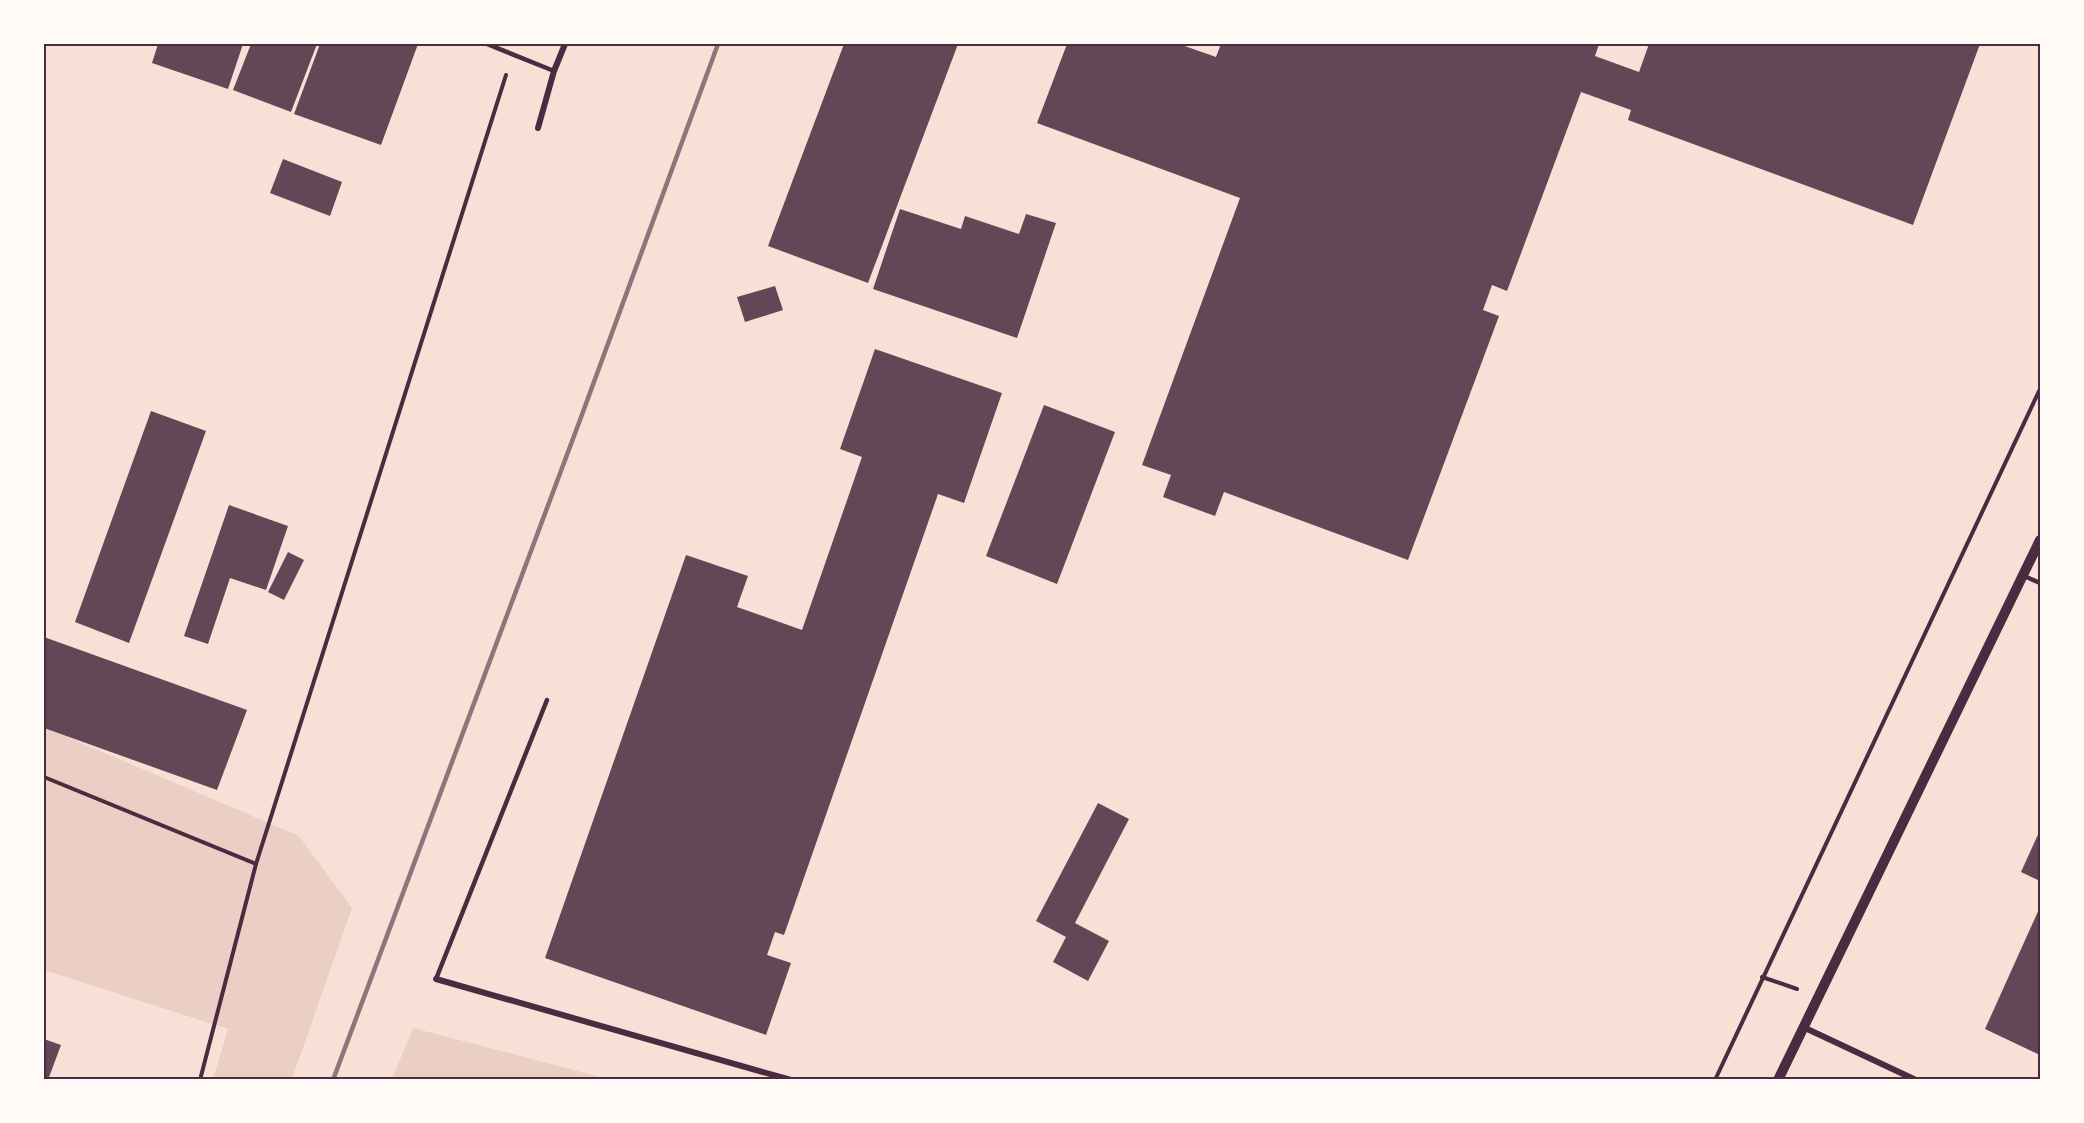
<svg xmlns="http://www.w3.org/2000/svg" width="2084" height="1123" font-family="Mulish,sans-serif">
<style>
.green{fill:#ebcfc5}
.building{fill:#644757}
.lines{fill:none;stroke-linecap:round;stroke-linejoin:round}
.path{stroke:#4a2c40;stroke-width:4}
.service{stroke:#4a2c40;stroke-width:4.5}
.minor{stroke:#4a2c40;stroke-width:6}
.tertiary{stroke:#4a2c40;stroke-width:10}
.rail{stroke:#8f747c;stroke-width:4.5}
.neatline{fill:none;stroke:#4a2c40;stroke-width:2}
</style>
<rect width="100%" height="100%" fill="#f7e1d7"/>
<g class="green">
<path d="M44,727L299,836L352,908L292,1079H213L228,1029L44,970Z"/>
<path d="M413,1028L608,1079H392Z"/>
</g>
<g class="building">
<path d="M158,44H243L228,89L152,63Z"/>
<path d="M251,44H317L291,112L233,90Z"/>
<path d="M320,44H418L381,145L294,114Z"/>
<path d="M844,44H958L868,283L768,246Z"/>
<path d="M1067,44H1179L1216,57L1221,44H1599L1595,56L1639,72L1649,44H1980L1913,225L1628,120L1631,110L1581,92L1507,291L1492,285L1483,310L1499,316L1408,560L1224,492L1215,516L1163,497L1171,475L1142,465L1240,198L1037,123Z"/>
<path d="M283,159L342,182L330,216L270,193Z"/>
<path d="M900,209L961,229L965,216L1019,234L1026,214L1056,223L1017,338L873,289Z"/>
<path d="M775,286L783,310L745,322L737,297Z"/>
<path d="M875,349L1002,393L964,503L938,494L784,935L775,932L767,955L791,963L766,1035L545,958L686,555L748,576L737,607L802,630L862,457L840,449Z"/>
<path d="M1044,405L1115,432L1057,584L986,556Z"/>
<path d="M151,411L206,431L129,643L75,622Z"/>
<path d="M229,505L288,526L266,590L230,578L208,644L184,636Z"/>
<path d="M288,552L304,560L284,600L268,592Z"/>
<path d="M44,637L247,710L217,790L44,728Z"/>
<path d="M1098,803L1129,819L1075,923L1109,941L1088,981L1053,962L1066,937L1036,921Z"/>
<path d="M2040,830V881L2021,872Z"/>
<path d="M2040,907V1055L1985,1029Z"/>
<path d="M44,1039L61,1045L48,1080H44Z"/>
</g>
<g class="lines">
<g class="path">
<path d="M44,777L256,864"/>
<path d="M1762,977L1797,989"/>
<path d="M200,1080L256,864L506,75"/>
<path d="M1715,1080L2040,389"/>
</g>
<g class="service">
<path d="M487,44L554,71"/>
<path d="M2024,576L2040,583"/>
<path d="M436,979L547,700"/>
</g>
<g class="minor">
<path d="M538,128L554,71L565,44"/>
<path d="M436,979L791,1080"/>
<path d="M1803,1027L1916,1080"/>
</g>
<path class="tertiary" d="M1778,1080L2040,540"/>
<path class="rail" d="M333,1080L580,420L718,44"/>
</g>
<rect width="2084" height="1123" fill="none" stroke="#fffaf5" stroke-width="90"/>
<rect x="45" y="45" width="1994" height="1033" class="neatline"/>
</svg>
